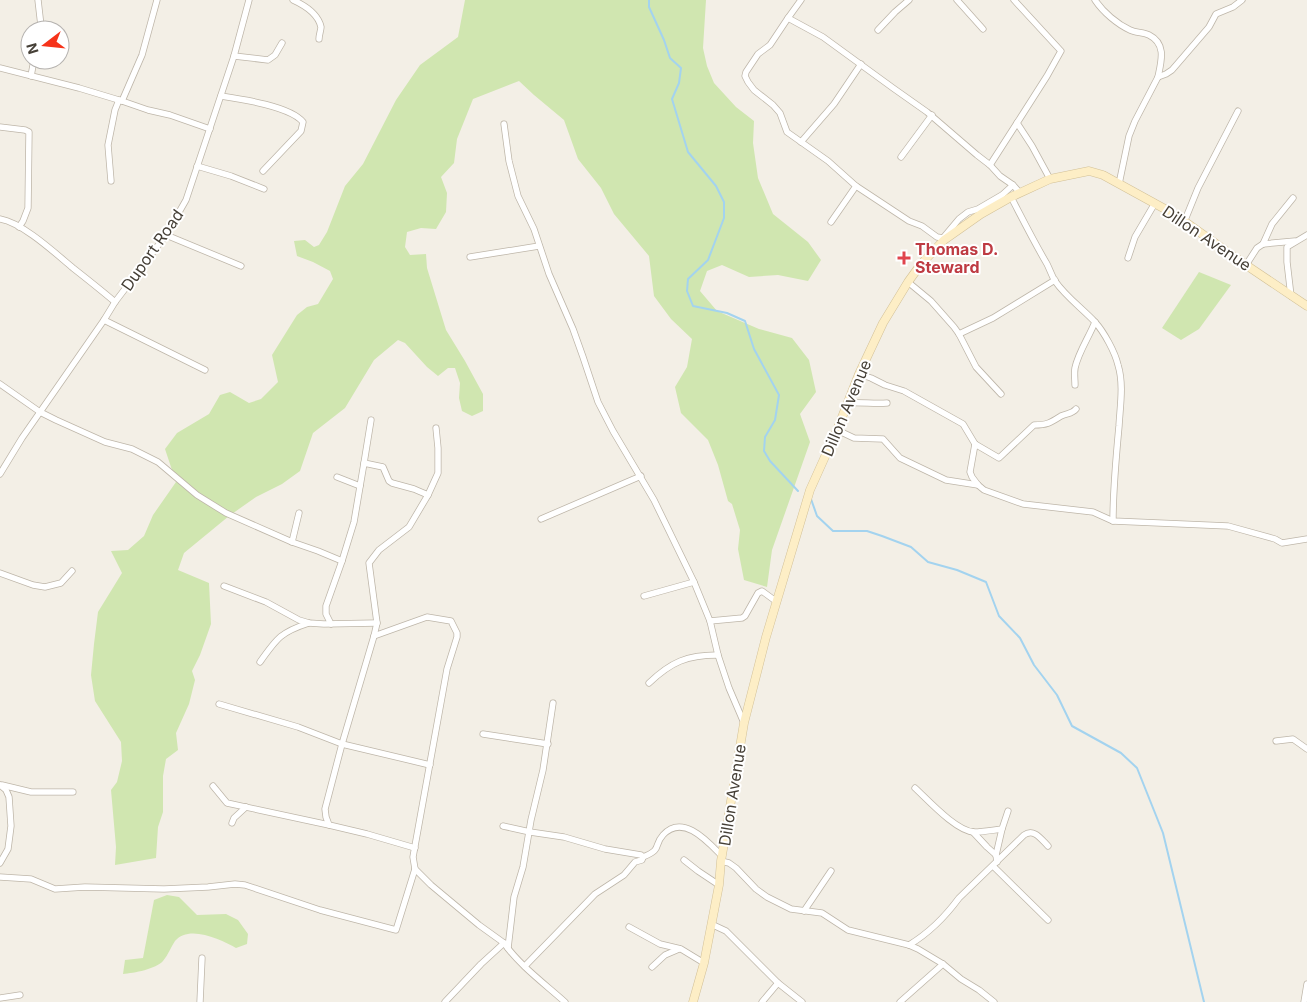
<svg xmlns="http://www.w3.org/2000/svg" width="1307" height="1002" font-family="Inter,sans-serif">
<style>
.green{fill:#d0e6b0}
.lines{fill:none;stroke-linecap:round;stroke-linejoin:round}
.stream{stroke:#a3d3ef;stroke-width:2}
.street-casing{stroke:#beb6a9;stroke-width:7}
.secondary-casing{stroke:#d2c097;stroke-width:9}
.street{stroke:#fff;stroke-width:5.5}
.secondary{stroke:#fdeec6;stroke-width:8}
.health-dot{fill:#e0444e;stroke:#fff;stroke-width:2}
.labels{text-anchor:middle;dominant-baseline:central;stroke-width:4;stroke-linejoin:round;paint-order:stroke}
.street-label{font-size:16px;fill:#453f36;stroke:#fff}
.health-label{font-size:16px;font-weight:bold;fill:#be3a42;stroke:#fff;text-anchor:start}
</style>
<rect width="100%" height="100%" fill="#f3efe6"/>
<g class="green">
<path d="M465,0H706L703,48L707,66L714,83L736,107L754,121L753,143L758,178L773,214L808,242L821,260L808,281L778,275L749,277L722,265L707,271L700,291L717,311L759,329L792,338L809,360L816,392L800,414L810,442L772,550L767,587L744,580L738,549L740,530L732,504L728,501L718,465L708,440L681,413L675,387L687,367L692,339L671,319L654,296L649,256L614,214L601,188L578,159L564,120L534,95L519,81L473,99L457,139L454,163L441,177L447,193L446,212L436,229L421,228L407,232L405,247L410,255L426,254L427,268L446,330L465,361L483,394V411L472,416L462,411L459,398L460,383L455,368H448L438,376L427,367L405,343L398,340L374,360L345,408L313,433L300,471L282,484L256,497L229,516L184,553L178,570L209,583L211,624L200,655L192,671L195,680L189,704L176,733L178,750L166,759L163,776V812L158,827L156,858L115,865L116,847L111,790L117,782L122,761L121,742L95,701L91,675L94,644L98,612L122,573L111,551L128,550L144,536L153,515L176,482L165,449L177,433L209,414L220,395L230,392L249,403L261,399L278,382L272,355L297,315L307,307L318,304L333,279L330,271L313,262L297,256L294,241L305,240L314,247L319,245L327,232L345,186L363,164L396,100L420,65L458,37Z"/>
<path d="M1199,272L1231,285L1199,329L1181,340L1162,328Z"/>
<path d="M167,895L179,897L197,915L226,914L238,920L248,934L247,944L236,948C222,940 189,924 175,941C171,947 168,955 163,961C156,969 134,973 123,974L125,960L143,958L154,900Z"/>
</g>
<g class="lines">
<g class="stream">
<path d="M649,0V7L664,40L670,58L681,68L679,83L672,99L688,152L716,186L724,202V218L708,260L688,279L687,291L693,306L727,313L745,321L754,349L779,395L775,420L765,437L764,451L770,461L798,491"/>
<path d="M811,499L817,516L833,531H867L882,536L911,547L928,562L957,570L986,582L999,616L1020,638L1034,665L1057,695L1072,726L1121,753L1137,768L1163,833L1204,1002"/>
</g>
<defs>
<g id="street">
<path d="M38,0L41,26L40,30"/>
<path d="M293,0C304,5 318,13 321,27C321,30 319,35 319,39"/>
<path d="M801,0L788,18L823,37L893,88L927,112L977,155L990,165L1000,176L1013,185L1020,193"/>
<path d="M957,0L983,29"/>
<path d="M1014,0L1061,51L1047,76L1017,123L1032,146L1050,179"/>
<path d="M1095,0C1103,12 1117,24 1130,30C1136,33 1143,32 1149,35C1167,44 1161,62 1158,77"/>
<path d="M788,18L770,45L758,54L746,72L745,76L748,82L754,90L773,105L780,113L787,132L828,161L856,186L909,221L922,226L937,237L943,238L959,219L968,212L978,209L1002,195L1013,185"/>
<path d="M878,30L895,12L909,0"/>
<path d="M234,56L268,60L275,55L282,43"/>
<path d="M0,68L79,88L122,101L148,110L170,115L210,129"/>
<path d="M31,76L34,60"/>
<path d="M221,96C241,99 290,106 303,122L301,131L263,171"/>
<path d="M122,101L142,55L157,0"/>
<path d="M504,124L509,161L518,196L534,229L549,274L573,329L583,357L598,402L613,431L654,500L694,582L710,621L718,655L729,688L744,723"/>
<path d="M0,127L25,130L29,132L28,208L23,221L19,227"/>
<path d="M801,142L834,104L861,64"/>
<path d="M901,157L932,115"/>
<path d="M990,165L1017,123"/>
<path d="M197,166L231,176L264,189"/>
<path d="M111,181L108,145L115,110L119,100"/>
<path d="M1119,184L1129,136L1135,121L1158,77L1166,74L1172,70L1209,27L1216,14L1233,7L1242,0"/>
<path d="M1011,197C1023,220 1034,242 1047,264C1050,270 1052,276 1055,281C1066,297 1082,308 1095,322C1104,332 1115,352 1118,365C1124,384 1120,407 1119,426C1116,458 1113,489 1113,521"/>
<path d="M0,219C23,223 55,253 73,268C87,279 101,290 115,302"/>
<path d="M1185,220L1198,188L1238,111"/>
<path d="M831,222L856,186"/>
<path d="M166,235L241,266"/>
<path d="M1263,244L1272,224L1293,198"/>
<path d="M470,257L539,246"/>
<path d="M1128,258L1135,237L1155,203"/>
<path d="M1246,265L1257,248L1263,244L1295,241"/>
<path d="M908,282L931,301L954,327L959,334L976,367L1001,394"/>
<path d="M1291,296L1287,262V247L1307,235"/>
<path d="M104,320L205,370"/>
<path d="M959,334L993,318L1055,280"/>
<path d="M859,374L871,378L885,385L904,391L963,424L975,444L999,458L1034,425C1047,425 1050,423 1061,416C1067,413 1072,414 1076,409"/>
<path d="M0,384L40,412L56,420L105,442L132,449L158,462L197,495L226,513L292,542L318,551L342,561"/>
<path d="M1075,385C1075,379 1074,374 1075,368C1078,353 1089,337 1095,322"/>
<path d="M847,403C861,402 874,404 887,403"/>
<path d="M837,430L854,438L883,439L900,458L946,480L978,485"/>
<path d="M975,444L970,472L972,477L978,485L984,490L1023,504L1093,512L1113,521L1228,526L1275,539L1282,543L1307,539"/>
<path d="M364,463L371,420"/>
<path d="M0,474L22,438L104,320L115,302L166,235L186,200L234,56L249,0"/>
<path d="M337,477L360,486"/>
<path d="M541,519L641,476"/>
<path d="M292,542L299,513"/>
<path d="M0,573L33,585L45,587L61,583L72,571"/>
<path d="M224,586L266,602L299,620L309,623L324,624L377,623"/>
<path d="M644,596L694,582"/>
<path d="M710,621L742,618L745,616L758,593L762,591L777,602"/>
<path d="M331,624L326,614V606L342,561L354,522L364,463L383,467L389,481L392,483L414,489L428,495"/>
<path d="M374,636L427,617L451,621L457,633V637L447,669L413,857L415,869L431,885L479,925L504,943C519,965 545,984 565,1002"/>
<path d="M260,662C277,638 281,632 309,623"/>
<path d="M649,683C671,662 687,655 718,655"/>
<path d="M219,704L298,727L342,744L430,765"/>
<path d="M483,734L548,744"/>
<path d="M1276,741L1293,739L1307,749"/>
<path d="M0,785L6,790L9,797L11,826L8,849L0,863"/>
<path d="M2,785L31,792H73"/>
<path d="M213,786L227,803L329,825"/>
<path d="M915,788C928,800 956,831 974,832C983,832 993,830 1002,829L1008,811"/>
<path d="M232,823L234,818L246,807"/>
<path d="M503,826L530,832L564,837L605,849L641,855L643,857"/>
<path d="M973,832L987,847L996,855L997,862"/>
<path d="M415,848L367,834L329,825L326,817L325,809L342,744L374,636L377,623L369,563L379,550L409,527L428,495L438,473V448L436,428"/>
<path d="M996,855L1002,829"/>
<path d="M684,860L698,871L719,885"/>
<path d="M721,861L729,863L736,868L756,889L767,897L791,909L822,913L848,930L909,945L918,949L943,964L961,979L979,990L994,1002"/>
<path d="M993,866L1048,920"/>
<path d="M0,877L31,879L55,889L85,887L164,889L208,887L235,884L245,885L320,910L396,930L415,869"/>
<path d="M804,911L831,871"/>
<path d="M711,924L726,931L778,983L802,1002"/>
<path d="M629,927L660,944L681,949L704,963"/>
<path d="M909,945C929,933 945,917 959,898L1024,835C1034,828 1041,839 1048,846"/>
<path d="M508,948L514,897L523,867L531,820L543,770L553,703"/>
<path d="M525,966L595,894L624,875L635,862L642,860L643,857C663,849 653,846 663,835C683,813 708,842 722,856"/>
<path d="M652,967L665,955L679,949"/>
<path d="M0,998L20,995"/>
<path d="M200,1002L202,958"/>
<path d="M445,1002L481,964L504,943"/>
<path d="M762,1002L778,983"/>
<path d="M900,1002L943,964"/>
<path d="M1304,1002L1307,984"/>
</g>
<path id="secondary" d="M693,1002L704,963L719,885L721,861L744,723L766,637L810,490L837,430L859,374L883,323L908,282L921,264L944,240L981,214L1011,197L1050,179L1089,171L1103,175L1174,214L1246,265L1307,306"/>
</defs>
<use href="#street" class="street-casing"/>
<use href="#secondary" class="secondary-casing"/>
<use href="#street" class="street"/>
<use href="#secondary" class="secondary"/>
</g>
<path class="health-dot" d="M901.5 250.5h5v5h5v5h-5v5h-5v-5h-5v-5h5z"/>
<g class="labels">
<g class="street-label">
<text transform="translate(1207 238) rotate(34)">Dillon Avenue</text>
<text transform="translate(152 250) rotate(-55)">Duport Road</text>
<text transform="translate(846 408) rotate(-67)">Dillon Avenue</text>
<text transform="translate(732 795) rotate(-81)">Dillon Avenue</text>
</g>
<g class="health-label">
<text x="915" y="249">Thomas D.<tspan x="915" dy="18">Steward</tspan></text>
</g>
</g>
<g transform="translate(45 45) rotate(254)"><circle r="24" fill="#ffffff" stroke="#b5b2af"/>
<path d="M0-4L9 19L0 12L-9 19Z" fill="#f6331a"/>
<text y="-8" font-size="14" font-weight="bold" text-anchor="middle" fill="#453f36">N</text>
</g>
</svg>
